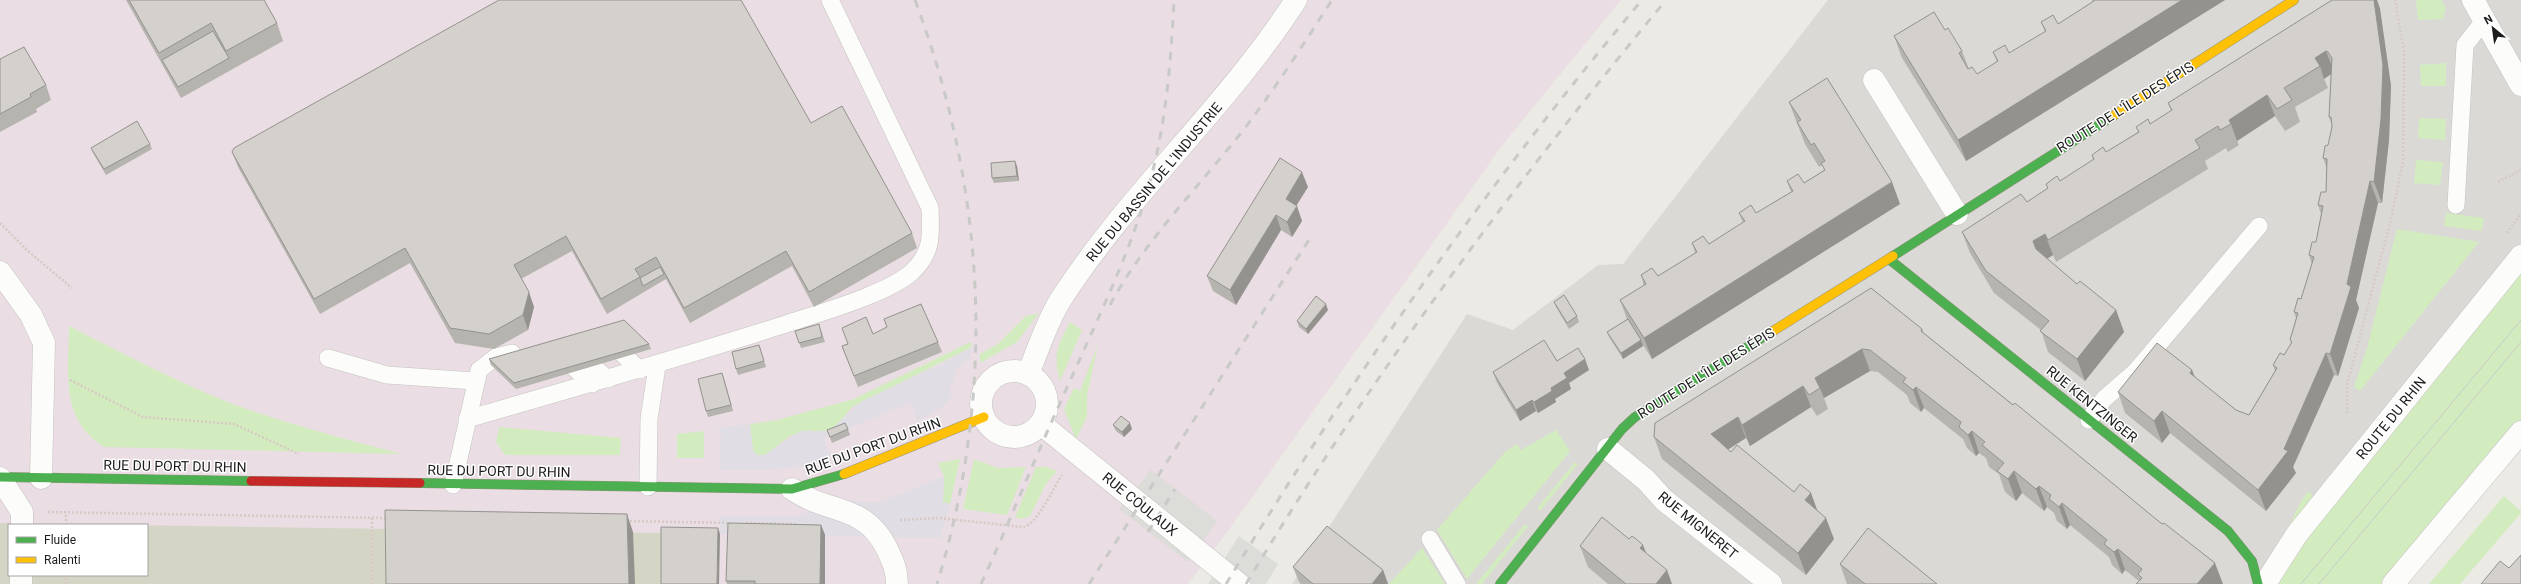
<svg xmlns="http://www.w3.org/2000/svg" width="2521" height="584" font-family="Roboto,sans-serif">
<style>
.residential{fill:#dad9d6}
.industrial{fill:#eadde3;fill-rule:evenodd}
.construction{fill:#d4d5c5;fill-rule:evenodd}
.grass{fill:#d3ecbf}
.plaza{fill:#e0dee4}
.pier{fill:#dcdcd9}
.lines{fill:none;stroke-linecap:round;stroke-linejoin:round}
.lane-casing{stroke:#c4c3c0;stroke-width:18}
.street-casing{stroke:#c4c3c0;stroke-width:23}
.fast-casing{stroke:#91957c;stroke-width:10}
.slow-casing{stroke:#91957c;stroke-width:10}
.jam-casing{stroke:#91957c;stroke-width:10}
.path{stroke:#d7c9c3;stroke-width:2.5;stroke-dasharray:2 2;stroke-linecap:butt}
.lane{stroke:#fcfcfb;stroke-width:17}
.street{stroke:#fcfcfb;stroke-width:22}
.fast{stroke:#4caf50;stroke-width:9}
.slow{stroke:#ffc107;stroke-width:9}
.jam{stroke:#c62828;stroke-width:9}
.tram{stroke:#c9c9c8;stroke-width:1}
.rail{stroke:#c9c9c8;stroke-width:3;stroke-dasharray:8 8;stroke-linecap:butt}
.wall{fill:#b6b4af}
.shaded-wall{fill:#94928f}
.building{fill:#d4d1cc;stroke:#94928f}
.labels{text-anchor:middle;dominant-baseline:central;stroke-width:3;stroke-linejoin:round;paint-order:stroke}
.street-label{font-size:14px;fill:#1c1c1c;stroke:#fff}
</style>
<rect width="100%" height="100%" fill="#eceae4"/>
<path class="residential" d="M1828,0H2521V243L2266,584H1292L1467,314L1513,330L1598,265L1623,264Z"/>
<path class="industrial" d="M0,0H1621L1504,143L1233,524L1188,584H0ZM9,525H147V575H9Z"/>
<path class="construction" d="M0,523L720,534L719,584H0ZM9,525H147V575H9Z"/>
<g class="grass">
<path d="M2416,0H2441L2446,8L2443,19L2418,20Z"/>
<path d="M2446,63V86H2421L2420,65Z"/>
<path d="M2419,118L2446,119L2445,140L2418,138Z"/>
<path d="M2416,160L2443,162L2440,185L2414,183Z"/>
<path d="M2446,213L2484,218L2482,231L2444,226Z"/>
<path d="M2397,229L2479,242L2360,391L2354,387L2367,348Z"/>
<path d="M2521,269V420L2513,432L2384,584H2275L2302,543Z"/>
<path d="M1039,313L1017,342L980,363V354L998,344L1026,316Z"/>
<path d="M1070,322L1082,330L1060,381C1053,352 1057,348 1070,322Z"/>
<path d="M69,326C122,353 175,381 230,403C286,424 344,439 402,454L104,447C59,419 69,373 69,326Z"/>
<path d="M970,342L972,347L852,407L839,423L829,431L818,432L809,430L790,436L765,455H757L753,451L750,424L777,420L854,399Z"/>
<path d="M1098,344L1087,396V417L1076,439L1064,409L1074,388L1080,391Z"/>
<path d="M499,427L621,438L620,455H505L496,442Z"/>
<path d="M1556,430L1570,451L1467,579L1437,530L1507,450L1517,444L1521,450Z"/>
<path d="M704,431V458H677V434Z"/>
<path d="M960,459L950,504L943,502L944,476L938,463Z"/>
<path d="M974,459L998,468L1026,467L1007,515L963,509Z"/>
<path d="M1575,462L1578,464L1540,511L1538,507Z"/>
<path d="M1036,467H1046L1057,471L1046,484L1030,516L1021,519L1015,517Z"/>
<path d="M2308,491L2317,499L2283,539L2301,501Z"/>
<path d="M2504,496L2521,511V513L2460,584H2429Z"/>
<path d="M1524,525H1529L1482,584H1476Z"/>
<path d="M1422,548L1445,584H1389Z"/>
</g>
<g class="plaza">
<path d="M972,347L970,359L957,367L950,389L952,396L944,406L917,421L910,403L824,438L831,456L803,466L781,469L720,470L721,433L717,428L750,424L753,451L757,455H765L800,431H829L862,401L946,362Z"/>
<path d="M944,476L943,502L950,504L940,538L720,534V516H796L846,500L878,503Z"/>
</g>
<g class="pier">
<path d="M1151,470L1217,521L1188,562L1119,509Z"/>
<path d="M1239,536L1278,564L1266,584H1208Z"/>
</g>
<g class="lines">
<defs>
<g id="lane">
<path d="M2456,205L2465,45L2484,21"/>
<path d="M608,341L640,370"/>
<path d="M576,352L608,379"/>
<path d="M560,355L592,384"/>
<path d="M328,358L387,375L475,381"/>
<path d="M467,419C574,388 680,358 786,324C819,313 887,294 912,272C933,252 931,235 930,208L830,0"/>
<path d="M2089,420L2104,399L2135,372L2259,226"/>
<path d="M453,485L479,370L496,357L512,353"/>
<path d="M648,487L649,419L657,366"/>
<path d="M1430,539L1457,584"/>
</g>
<g id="street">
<path d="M2473,0L2521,85"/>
<path d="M1874,80L1957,214"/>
<path d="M0,272L31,315L44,343L41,478"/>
<circle cx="1014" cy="404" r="33"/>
<path d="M1028,374C1038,350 1047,321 1061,299C1130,192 1227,107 1296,0"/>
<path d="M1041,424L1239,584"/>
<path d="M1608,449L1646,480L1664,500L1771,584"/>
<path d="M0,478L22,512V525"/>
<path d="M792,489C829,515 865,503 887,549C893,562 897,570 897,584"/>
<path d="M21,584V575"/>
<path d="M2265,584L2297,534L2521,256"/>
<path d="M2393,584L2521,432"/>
</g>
<g id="fast">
<path d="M1893,256L2113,116"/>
<path d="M1889,259L2228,531L2252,561L2258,584"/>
<path d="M0,477L251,481"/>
<path d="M420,483L792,489L844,474"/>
<path d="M1500,584L1622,429L1635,417L1773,331"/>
</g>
<g id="slow">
<path d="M2113,116L2294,0"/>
<path d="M1773,331L1893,256"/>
<path d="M844,474L984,417"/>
</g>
<path id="jam" d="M251,481L420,483"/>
</defs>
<use href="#lane" class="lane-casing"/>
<use href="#street" class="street-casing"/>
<use href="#fast" class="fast-casing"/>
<use href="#slow" class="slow-casing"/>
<use href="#jam" class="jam-casing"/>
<g class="path">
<path d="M2498,182L2521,170"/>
<path d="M0,223L28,251L72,288"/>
<path d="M2507,233L2521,214"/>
<path d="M70,380L143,417L234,424L299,454"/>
<path d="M2347,413V385L2390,223L2403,162L2404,52L2395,0"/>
<path d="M48,512L387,518"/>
<path d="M900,520L939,518L1023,527C1038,524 1053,488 1062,475"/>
<path d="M626,521L731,523"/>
<path d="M746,523L797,524"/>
<path d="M66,525V513"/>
<path d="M66,584V575"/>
<path d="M372,584V517"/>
</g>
<use href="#lane" class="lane"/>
<use href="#street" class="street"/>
<use href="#fast" class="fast"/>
<use href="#slow" class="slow"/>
<use href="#jam" class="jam"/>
<g class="tram">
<path d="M2301,584L2521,320"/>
<path d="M2319,584L2521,342"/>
</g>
<g class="rail">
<path d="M915,0C986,191 997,388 937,584"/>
<path d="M1110,305C1146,238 1202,184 1248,124C1278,84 1305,42 1332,0"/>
<path d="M1148,532L1175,489"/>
<path d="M981,584C1009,524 1033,462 1061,401C1092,330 1128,260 1149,185C1166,125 1171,62 1174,0"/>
<path d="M1089,584L1312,235"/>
<path d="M1226,584C1350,380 1488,183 1642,0"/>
<path d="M1246,584C1370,378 1513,185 1666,0"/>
</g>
</g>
<g class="wall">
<path d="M126,0H264L277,23L283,41L181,98Z"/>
<path d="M2092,0H2225L1966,161L1902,58L1894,36L1962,51L1969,69L1977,74L1997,62L1993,52L2009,53L2045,32L2041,22L2058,24L2093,2Z"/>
<path d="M2332,0H2377L2380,9L2391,86L2389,140L2382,203H2378L2356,300L2359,308L2338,376L2334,375L2293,467L2296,473L2266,511L2170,433L2162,443L2125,413L2118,392L2192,370L2195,377L2236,410L2249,415L2275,371L2273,365L2284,355L2291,343L2290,340L2296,318L2294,312L2301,299L2312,264L2309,255L2316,242L2321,214L2318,205L2326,192L2327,169L2323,158L2328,145L2332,127V125L2329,117L2331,74L2324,79L2328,88L2295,107L2300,122L2285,131L2275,116L2237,141L2239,145L2228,152L2226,148L2205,161L2208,169L2056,262L2053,255L2047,259L2077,284L2116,310L2124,332L2085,381L2048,352L2041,330L1994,293L1970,253L1962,232L2027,202L2048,188L2046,184L2060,181L2093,160L2092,155L2106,152L2138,132L2136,127L2150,124L2171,111L2168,103Z"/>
<path d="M0,59L46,85L51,100L36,109L37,112L0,132Z"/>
<path d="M1789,102L1900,204L1652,359L1643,345V346L1623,359L1609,337L1607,332L1627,319L1620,300L1644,286L1641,275L1658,276L1695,253L1692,243L1709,244L1743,223L1739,213H1756L1791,192L1787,181L1804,183L1824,170L1822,165L1819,167L1805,144Z"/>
<path d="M811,123L912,233L917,248L814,307L792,266L690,323L666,279L607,314L572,251L521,279L534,307L528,330L494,349L455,343L410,263L320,314L238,167L232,152Z"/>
<path d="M150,144L152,149L106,175L93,153L91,148Z"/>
<path d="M1017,166L1019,181L994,183L992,178Z"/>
<path d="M1308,187L1296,206L1302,221L1292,237L1281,230L1236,305L1213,291L1207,276Z"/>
<path d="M1871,288L1922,329L1924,333L2162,524L2215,563L2139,581L2125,570L2122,574L2112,565L2109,557L2070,525L2067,529L2057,521L2054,513L2047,507L2044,511L2022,493L2016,501L2005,492L1999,474L1989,467L1986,458L1979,453L1976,456L1967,448L1963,439L1924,408L1921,412L1910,403L1907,395L1878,372L1870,371L1824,398L1828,409L1817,416L1811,407L1750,446L1746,438L1728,449L1731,452L1794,492L1811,493L1817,511L1834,539L1806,575L1662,459L1654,437Z"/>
<path d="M1554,302L1577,316L1579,322L1569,329L1556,307Z"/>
<path d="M1328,310L1308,334L1299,327L1297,321Z"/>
<path d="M884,319L938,342L942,352L858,387L842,346L873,334L887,327Z"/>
<path d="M821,330L825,342L801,348L795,331Z"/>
<path d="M649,344L651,349L516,389L491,365L489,359Z"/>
<path d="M759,345L766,367L738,375L736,369Z"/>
<path d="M1557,361L1589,370L1569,383L1571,389L1555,399L1556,402L1538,413L1536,411L1520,421L1497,383L1493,372Z"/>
<path d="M722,373L733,411L708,417L706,411Z"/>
<path d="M1113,425L1132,429L1124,437L1116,431Z"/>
<path d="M848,429L850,435L832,443L827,430Z"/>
<path d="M821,525L825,535V584H727L726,581Z"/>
<path d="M1629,539L1645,552L1672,584H1608L1588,567L1580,546Z"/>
<path d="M1840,564L1937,584H1847Z"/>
<path d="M1293,567L1383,570L1388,584H1301L1299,582Z"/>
</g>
<g class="shaded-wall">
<path d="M2182,0H2225L1966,161L1958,140Z"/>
<path d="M2374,0H2377L2380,9L2391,86L2389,140L2382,203L2374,182Z"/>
<path d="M2326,51L2334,72L2324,79L2320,66L2315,58Z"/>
<path d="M2267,95L2275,116L2237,141L2231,124L2229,120Z"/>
<path d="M1015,161L1017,166L1019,181L1017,176Z"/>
<path d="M1302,172L1308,187L1291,214L1286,199Z"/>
<path d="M2370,181L2378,203L2356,300L2359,308L2338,376L2330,354L2347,284Z"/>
<path d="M1892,182L1900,204L1652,359L1644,338Z"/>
<path d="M1297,206L1302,221L1292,237L1287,222Z"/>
<path d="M1276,215L1281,230L1236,305L1230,290Z"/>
<path d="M2045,234L2053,255L2040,263L2033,241Z"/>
<path d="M529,292L534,307L528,330L523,315Z"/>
<path d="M1326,304L1328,310L1308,334L1306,329Z"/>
<path d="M2116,310L2124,332L2085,381L2077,359Z"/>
<path d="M1641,340L1643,346L1623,359L1621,353Z"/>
<path d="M1862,349L1870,371L1824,398L1820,388L1815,378Z"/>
<path d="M2326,353L2334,375L2293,467L2296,473L2266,511L2258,490L2284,449Z"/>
<path d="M1585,359L1589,370L1569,383L1571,389L1555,399L1556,402L1538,413L1534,402L1551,388L1564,373Z"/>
<path d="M2192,370L2200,392L2190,373Z"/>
<path d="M722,373L724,379L733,411L731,405Z"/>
<path d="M1803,386L1811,407L1750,446L1742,425Z"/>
<path d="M1916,387L1924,408L1921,412L1913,390Z"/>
<path d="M1532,400L1536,411L1520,421L1516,410Z"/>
<path d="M2162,411L2170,433L2162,443L2154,421Z"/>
<path d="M1738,417L1746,438L1718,456L1711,434Z"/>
<path d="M1130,423L1132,429L1124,437L1122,432Z"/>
<path d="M1972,431L1979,453L1976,456L1968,435Z"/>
<path d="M2014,471L2022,493L2016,501L2008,479Z"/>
<path d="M2039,486L2047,507L2044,511L2036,489Z"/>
<path d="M1811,493L1819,515L1805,500Z"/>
<path d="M2062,503L2070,525L2067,529L2059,507Z"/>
<path d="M627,514L633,532L635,584H629Z"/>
<path d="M1826,518L1834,539L1806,575L1798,553Z"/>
<path d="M821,525L825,535V584H820Z"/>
<path d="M718,528L720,534L719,584H717Z"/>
<path d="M1643,545L1651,566L1640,548Z"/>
<path d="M2118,549L2125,570L2122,574L2114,552Z"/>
<path d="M2215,563L2223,584H2197Z"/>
<path d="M1383,570L1388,584H1372Z"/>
<path d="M1667,570L1672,584H1656Z"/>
</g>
<g class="building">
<path d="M129,0H264L277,23L226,51L211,23L159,53Z"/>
<path d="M499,0H741L811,123L842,106L912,233L809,292L786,251L684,308L656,257L635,269L640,277L601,299L566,236L514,265L529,292L523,315L489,334L450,328L405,248L314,299L232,152L234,148Z"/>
<path d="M2094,0H2182L1958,140L1894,36L1934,12L1945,30L1948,28L1962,51L1959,53L1968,69L1972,67L1977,74L1998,61L1993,52L2005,45L2009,53L2046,31L2041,22L2053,15L2058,24L2094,1Z"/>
<path d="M2332,0H2374L2383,65L2381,119L2374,182L2370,181L2347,284L2351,287L2330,354L2326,353L2284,449L2288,451L2258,490L2162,411L2154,421L2118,392L2157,343L2192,370L2190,373L2236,410L2249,415L2277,368L2273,365L2280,353L2284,355L2292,342L2290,340L2298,313L2294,312L2298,298L2301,299L2314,257L2309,255L2312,242H2316L2323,206L2318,205L2321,192H2326L2327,159L2323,158L2325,146L2328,145L2332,127L2331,117H2329L2332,58L2328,52L2326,51L2315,58L2320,66L2284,88L2292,100L2277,109L2267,95L2229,120L2231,124L2220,130L2218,126L2195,140L2200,148L2048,240L2045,234L2033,241L2036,249L2077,284L2080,281L2116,310L2077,359L2040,331L2049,321L1986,271L1962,232L2021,194L2027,202L2048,188L2046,184L2057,176L2060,181L2094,159L2092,155L2103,147L2106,152L2139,132L2136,127L2148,119L2150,124L2172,110L2168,103Z"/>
<path d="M213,31L229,58L178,87L162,60Z"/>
<path d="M24,47L46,85L30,94L31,97L0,114V59Z"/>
<path d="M1827,78L1892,182L1644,338L1620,300L1646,284L1641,275L1652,268L1658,276L1697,252L1692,243L1703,236L1709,244L1745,221L1739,213L1751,205L1756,213L1793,191L1787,181L1798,174L1804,183L1825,170L1821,163L1825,161L1814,143L1811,145L1797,122L1801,120L1789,102Z"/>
<path d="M137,121L150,144L104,169L91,148Z"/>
<path d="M1280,158L1302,172L1286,199L1297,206L1287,222L1276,215L1230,290L1207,276Z"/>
<path d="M1015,161L1017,176L992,178L991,163Z"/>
<path d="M660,267L664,274L643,286L640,278Z"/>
<path d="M1871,288L1922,329L1921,331L2013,405L2015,403L2162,524L2164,523L2215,563L2197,584H2136L2142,578L2138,574L2142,569L2118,549L2114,552L2104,544L2107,540L2062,503L2059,507L2049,499L2051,495L2039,486L2036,489L2014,471L2008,479L1997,471L2004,463L1982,445L1985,442L1972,431L1968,435L1959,427L1961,422L1916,387L1913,390L1903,382L1906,378L1870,350L1862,349L1815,378L1820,388L1809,395L1803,386L1742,425L1738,417L1711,434L1731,452L1737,445L1794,492L1800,484L1811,493L1805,500L1826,518L1798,553L1654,437L1655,423Z"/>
<path d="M1564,295L1577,316L1567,323L1554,302Z"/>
<path d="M1316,296L1326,304L1306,329L1297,321Z"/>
<path d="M921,304L938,342L854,376L842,346L848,344L842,328L866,317L873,334L887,327L884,319Z"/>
<path d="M1628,319L1641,340L1621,353L1607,332Z"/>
<path d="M624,320L649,344L514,383L489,359Z"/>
<path d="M819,324L822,337L799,343L795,331Z"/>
<path d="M1544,340L1557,361L1578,348L1585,359L1564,373L1567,378L1551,388L1552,391L1534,402L1532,400L1516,410L1493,372Z"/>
<path d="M759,345L764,361L736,369L732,352Z"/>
<path d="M722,373L731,405L706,411L698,379Z"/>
<path d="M1121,416L1130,423L1122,432L1113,425Z"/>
<path d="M845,423L848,429L830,437L827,430Z"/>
<path d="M385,510L627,514L629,584H386Z"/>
<path d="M1602,517L1629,539L1632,536L1636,539L1643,545L1640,548L1667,570L1656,584H1626L1580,546Z"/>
<path d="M728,523L821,525L820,584H755V581H726Z"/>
<path d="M1327,526L1383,570L1372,584H1313L1293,567Z"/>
<path d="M661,527L718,528L717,584H661Z"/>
<path d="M1868,528L1937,584H1865L1840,564Z"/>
<path d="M2521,555V584H2481L2500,561L2509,568Z"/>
</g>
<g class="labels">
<g class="street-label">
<text transform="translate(2125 107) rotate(-32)">ROUTE DE L'ÎLE DES ÉPIS</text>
<text transform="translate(1154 182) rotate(-50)">RUE DU BASSIN DE L'INDUSTRIE</text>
<text transform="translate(1706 373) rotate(-32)">ROUTE DE L'ÎLE DES ÉPIS</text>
<text transform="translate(2092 404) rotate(39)">RUE KENTZINGER</text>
<text transform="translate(2391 418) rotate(-51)">ROUTE DU RHIN</text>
<text transform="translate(873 446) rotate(-20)">RUE DU PORT DU RHIN</text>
<text transform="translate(175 466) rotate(1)">RUE DU PORT DU RHIN</text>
<text transform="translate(499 471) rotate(1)">RUE DU PORT DU RHIN</text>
<text transform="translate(1140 504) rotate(39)">RUE COULAUX</text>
<text transform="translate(1698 525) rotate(39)">RUE MIGNERET</text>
</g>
</g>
<rect x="8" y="524" width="140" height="52" fill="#ffffff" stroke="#a4a4a4"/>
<rect x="16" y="537" width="20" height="6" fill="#4caf50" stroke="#a4a4a4"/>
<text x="44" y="544" font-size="12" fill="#1c1c1c">Fluide</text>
<rect x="16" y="557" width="20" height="6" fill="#ffc107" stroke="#a4a4a4"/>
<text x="44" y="564" font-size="12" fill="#1c1c1c">Ralenti</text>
<g transform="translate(2493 28) rotate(331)" stroke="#ffffff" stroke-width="3" paint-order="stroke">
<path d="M0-3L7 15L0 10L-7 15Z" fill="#1c1c1c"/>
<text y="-6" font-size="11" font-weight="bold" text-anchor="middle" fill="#1c1c1c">N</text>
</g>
</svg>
